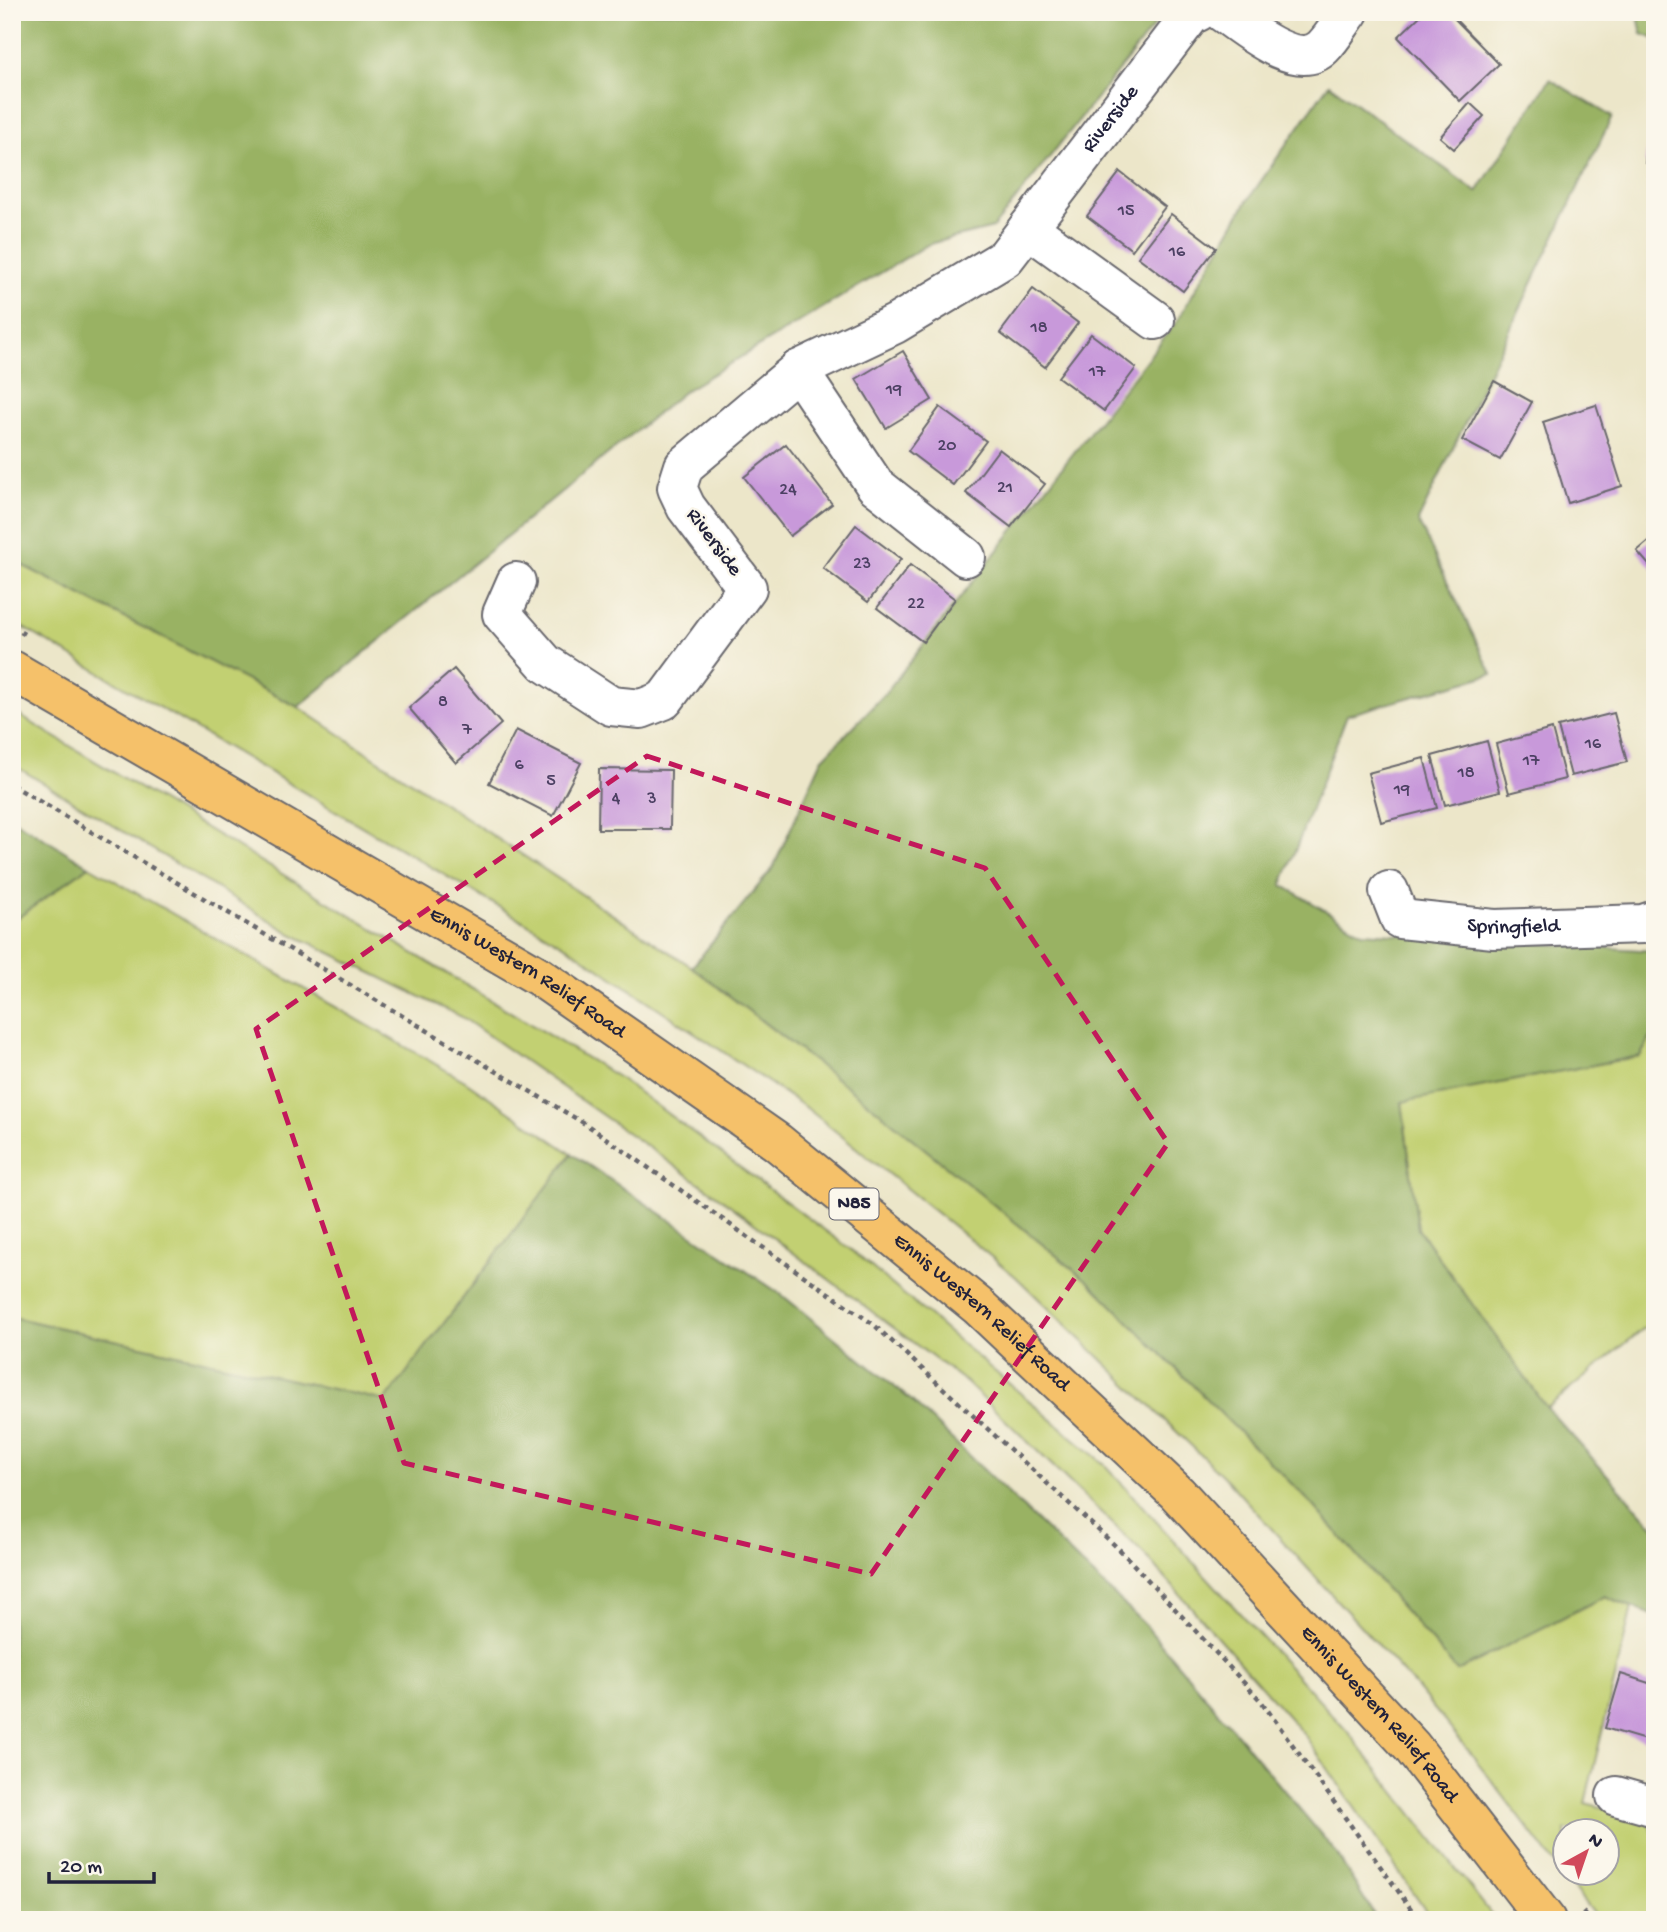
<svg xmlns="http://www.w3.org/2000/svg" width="1667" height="1932" font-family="'Gochi Hand',sans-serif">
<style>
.green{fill:#c2d072;stroke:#727956;stroke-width:2;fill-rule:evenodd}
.forest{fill:#99b264;stroke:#5e6a50;stroke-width:2}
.building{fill:#c899da}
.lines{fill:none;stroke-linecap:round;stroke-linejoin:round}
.minor-casing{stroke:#69676d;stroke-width:42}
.major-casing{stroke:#69676d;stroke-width:42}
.path{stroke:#69676d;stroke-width:4.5;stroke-dasharray:5 5;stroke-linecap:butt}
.minor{stroke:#fff;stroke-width:38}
.major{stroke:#f5c16b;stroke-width:38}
.marked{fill:none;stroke:#c2185b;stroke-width:5;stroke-dasharray:14 9;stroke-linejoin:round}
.labels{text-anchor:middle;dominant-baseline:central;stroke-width:5;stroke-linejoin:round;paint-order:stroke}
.number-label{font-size:18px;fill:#4c4063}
.shield{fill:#fbf7ec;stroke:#636270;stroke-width:2}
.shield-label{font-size:19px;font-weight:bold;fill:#22223b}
.street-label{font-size:21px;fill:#22223b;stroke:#fbf7ec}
</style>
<rect width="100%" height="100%" fill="#fbf7ec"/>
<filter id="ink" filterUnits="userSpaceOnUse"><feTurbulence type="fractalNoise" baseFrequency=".0143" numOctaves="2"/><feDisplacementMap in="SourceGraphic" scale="14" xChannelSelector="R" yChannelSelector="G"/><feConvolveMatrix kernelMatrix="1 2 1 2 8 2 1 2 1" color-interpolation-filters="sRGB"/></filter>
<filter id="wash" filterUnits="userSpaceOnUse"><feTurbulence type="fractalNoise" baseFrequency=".00686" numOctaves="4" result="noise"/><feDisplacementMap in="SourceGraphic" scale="28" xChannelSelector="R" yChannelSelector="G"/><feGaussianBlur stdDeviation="1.57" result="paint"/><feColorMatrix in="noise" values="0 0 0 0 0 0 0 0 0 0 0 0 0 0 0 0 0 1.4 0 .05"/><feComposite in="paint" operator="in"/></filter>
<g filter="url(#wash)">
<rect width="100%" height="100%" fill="#ece6c9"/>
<g class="green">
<path d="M12,560L298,707L692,967L872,1106L1089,1282L1315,1507L1457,1671L1605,1596L1632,1607L1585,1803L1645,1818L1654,1834L1655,1920H1598L1466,1747L1416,1687L1228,1481L1015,1276L808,1109L569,948L12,621ZM1566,1830H1608V1872H1566Z"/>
<path d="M12,711L618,1077L850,1249L1104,1464L1346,1730L1496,1920H1432L1306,1737L1145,1555L967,1383L715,1194L462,1017L292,934L12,764Z"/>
<path d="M89,866L465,1081L572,1154L385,1401L12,1317V922Z"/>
<path d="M1655,1030V1319L1547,1408L1418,1229L1402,1101L1640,1056Z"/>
</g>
<g class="forest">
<path d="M12,12H1165L993,228L929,244L686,390L298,707L12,560Z"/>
<path d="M1637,12H1655V39L1642,34Z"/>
<path d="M1550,79L1612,117L1418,521L1492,674L1347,715L1282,885L1362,932L1655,951V1030L1640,1056L1402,1102L1418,1229L1547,1408L1655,1528V1616L1605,1596L1457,1671L1315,1507L1089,1282L872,1106L692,967L773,868L822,759L883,696L1177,321L1247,201L1329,84L1477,192Z"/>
<path d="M12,819L89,866L12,922Z"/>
<path d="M572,1154L782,1295L912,1401L1146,1626L1335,1851L1377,1920H12V1317L385,1401Z"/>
</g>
<g id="blocks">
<g class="building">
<path d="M1424,12H1448L1499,64L1460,101L1398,37Z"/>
<path d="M1470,103L1484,116L1454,149L1440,137Z"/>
<path d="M1650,120L1655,121V165L1645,163Z"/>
<path d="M1120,172L1165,207L1132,250L1087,216Z"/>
<path d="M1171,214L1216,248L1183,291L1138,257Z"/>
<path d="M1033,289L1078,323L1045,367L1000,333Z"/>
<path d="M1091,334L1136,368L1104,411L1058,377Z"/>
<path d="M903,351L932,400L886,428L856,379Z"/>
<path d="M1494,381L1532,402L1500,460L1462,440Z"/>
<path d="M1596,405L1622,486L1568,503L1543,422Z"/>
<path d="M940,407L986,441L953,485L908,451Z"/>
<path d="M786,444L832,504L790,536L744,477Z"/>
<path d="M999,449L1045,484L1011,527L966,493Z"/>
<path d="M856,525L901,559L868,602L823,568Z"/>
<path d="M1655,536V572L1637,551Z"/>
<path d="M910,565L955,599L923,642L877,608Z"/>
<path d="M454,669L501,724L456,763L409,708Z"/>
<path d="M1614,713L1627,762L1571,776L1558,727Z"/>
<path d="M1552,729L1565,779L1509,793L1496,744Z"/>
<path d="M516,730L581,763L553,816L489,783Z"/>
<path d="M1487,741L1500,791L1445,805L1432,756Z"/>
<path d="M1424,758L1437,808L1381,822L1368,773Z"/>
<path d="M599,769L671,770L670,829H598Z"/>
<path d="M1621,1674L1655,1685V1743L1605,1728Z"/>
</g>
</g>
</g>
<g filter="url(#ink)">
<use href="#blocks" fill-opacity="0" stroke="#69676d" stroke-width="2"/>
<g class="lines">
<defs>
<g id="minor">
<path d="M1222,12C1244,27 1297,73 1323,47C1333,37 1340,24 1349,12"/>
<path d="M1028,228L1155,320"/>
<path d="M798,370L875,485L966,557"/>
<path id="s1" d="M516,582L502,614L545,663L611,706L641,709L664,700L747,588L686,507L677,488L684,466L798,370L895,324L1005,258L1192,14L1198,12"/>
<path id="s2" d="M1389,891L1400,919L1494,929L1643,924L1655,920"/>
<path d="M1616,1796L1655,1807"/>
</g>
<g id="major">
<path id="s3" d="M12,670L540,977L777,1142L978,1306L1177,1493L1412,1747L1546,1920"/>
</g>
</defs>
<use href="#minor" class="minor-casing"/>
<use href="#major" class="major-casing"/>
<g class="path">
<path d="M12,627L24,634"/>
<path d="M12,785L587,1125L873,1324L1120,1550L1261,1701L1419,1920"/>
<path d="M1583,1912L1590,1920"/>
</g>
<use href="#minor" class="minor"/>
<use href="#major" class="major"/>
</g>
</g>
<path class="marked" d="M647,756L985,868L1168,1143L871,1574L404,1463L256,1029Z"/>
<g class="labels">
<g class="number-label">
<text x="1126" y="211">15</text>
<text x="1177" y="252">16</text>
<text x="1039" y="328">18</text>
<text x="1097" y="372">17</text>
<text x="894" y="390">19</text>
<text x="947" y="446">20</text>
<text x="1005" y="488">21</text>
<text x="788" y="490">24</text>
<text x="862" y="564">23</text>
<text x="916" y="604">22</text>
<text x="443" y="702">8</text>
<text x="467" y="730">7</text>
<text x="1593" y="744">16</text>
<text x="1531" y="761">17</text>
<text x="519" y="765">6</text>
<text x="1466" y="773">18</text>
<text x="551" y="781">5</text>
<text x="1402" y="790">19</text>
<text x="616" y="799">4</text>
<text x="652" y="799">3</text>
</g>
<rect class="shield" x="829.5" y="1188.5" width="49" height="31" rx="5"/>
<g class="shield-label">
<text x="854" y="1204">N85</text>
</g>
<g class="street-label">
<text stroke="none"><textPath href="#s1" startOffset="1078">Riverside</textPath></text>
<text transform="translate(713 543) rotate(53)">Riverside</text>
<text stroke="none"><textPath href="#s2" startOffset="144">Springfield</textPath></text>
<text stroke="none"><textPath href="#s3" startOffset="598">Ennis Western Relief Road</textPath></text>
<text stroke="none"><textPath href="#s3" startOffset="1166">Ennis Western Relief Road</textPath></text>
<text stroke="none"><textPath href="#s3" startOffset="1732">Ennis Western Relief Road</textPath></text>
</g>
</g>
<rect width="1667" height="1932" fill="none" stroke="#fbf7ec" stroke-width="42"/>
<g transform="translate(1586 1852) rotate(40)"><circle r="33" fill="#fbf7ec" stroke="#a4a2a5" stroke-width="2"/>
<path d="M0-5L12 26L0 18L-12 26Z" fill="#d1495b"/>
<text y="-10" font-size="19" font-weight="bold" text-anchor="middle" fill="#22223b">N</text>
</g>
<path d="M49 1872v10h105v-10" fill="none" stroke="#22223b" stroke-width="3.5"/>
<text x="60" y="1872" font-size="21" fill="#22223b" stroke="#fbf7ec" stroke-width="5" paint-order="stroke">20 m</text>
</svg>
